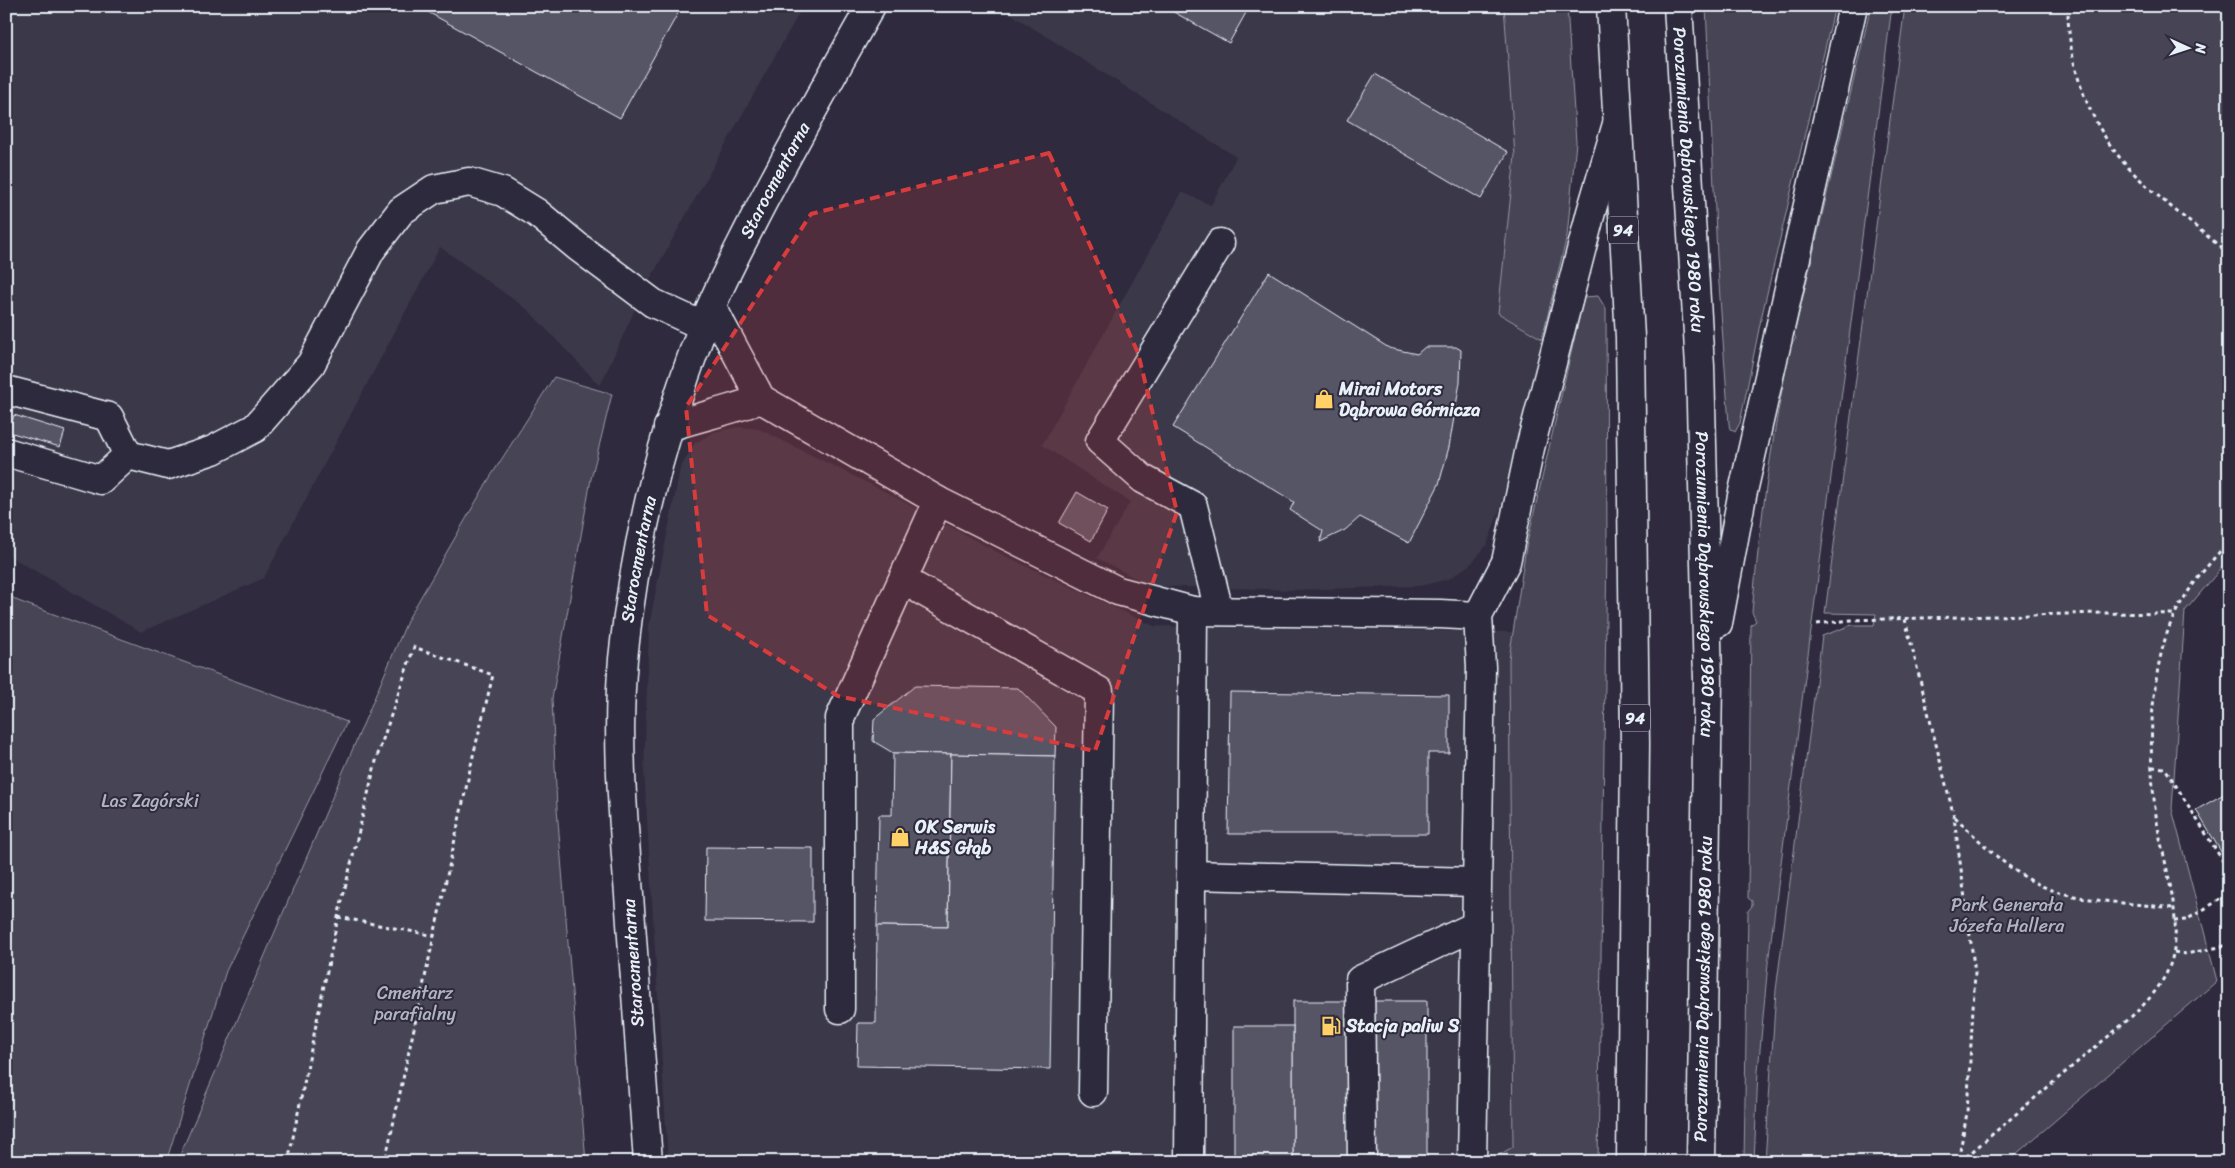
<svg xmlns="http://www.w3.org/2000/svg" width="2235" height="1168" font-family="Sriracha,sans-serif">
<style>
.built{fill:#3b3749}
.green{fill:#464455;stroke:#979aa6}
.building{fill:#575565;stroke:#e8f1f8}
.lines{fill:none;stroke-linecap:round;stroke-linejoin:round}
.minor-casing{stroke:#e8f1f8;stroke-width:31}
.major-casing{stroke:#e8f1f8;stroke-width:31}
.path{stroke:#e8f1f8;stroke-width:3;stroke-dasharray:4 4;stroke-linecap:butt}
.minor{stroke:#2f2a3d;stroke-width:28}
.major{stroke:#2f2a3d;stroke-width:28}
.marked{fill:#d83c3d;fill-opacity:0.2;stroke:#d83c3d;stroke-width:4;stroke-dasharray:10 6;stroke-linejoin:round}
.labels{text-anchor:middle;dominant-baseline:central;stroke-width:4;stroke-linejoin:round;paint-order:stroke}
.shield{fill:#2f2a3d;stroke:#b0b5c0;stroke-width:1}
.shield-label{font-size:16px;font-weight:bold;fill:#e8f1f8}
.street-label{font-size:18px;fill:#e8f1f8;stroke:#2f2a3d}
.poi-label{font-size:18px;font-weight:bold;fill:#e8f1f8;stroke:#2f2a3d;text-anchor:start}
.park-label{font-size:18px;fill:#afb4bf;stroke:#2f2a3d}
</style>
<rect width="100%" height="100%" fill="#2f2a3d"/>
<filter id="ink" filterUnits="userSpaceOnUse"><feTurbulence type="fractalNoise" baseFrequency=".02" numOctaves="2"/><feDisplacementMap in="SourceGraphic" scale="10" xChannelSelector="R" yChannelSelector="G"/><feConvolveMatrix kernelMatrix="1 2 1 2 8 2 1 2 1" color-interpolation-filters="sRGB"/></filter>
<g filter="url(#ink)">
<g class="built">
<path d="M6,6H803L642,294L600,386L528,310L440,247L264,578L141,632L6,554Z"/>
<path d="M998,6H1504L1515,156L1498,313L1542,339L1500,509L1487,545L1472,563L1449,579L1420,586L1294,590L1150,586L1097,558L1130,502L1042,445L1182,192L1211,205L1236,157Z"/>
<path d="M737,427L759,429L882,490L1001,554L1154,626L1513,632L1509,659L1513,1147L1498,1156L1497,1162H668L644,771L649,625L680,469L694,444L714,432Z"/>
</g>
<g class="green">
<path d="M1504,6H1567L1576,142L1567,236L1542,339L1498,313L1515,156Z"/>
<path d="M1706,6H1835L1761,319L1740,423L1735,432L1730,429L1729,424L1717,256Z"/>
<path d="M1871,6H1892L1768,963L1758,1071L1754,1162H1744L1748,911L1752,906V901L1748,898L1751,625L1756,621L1752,612C1760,521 1772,434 1791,345L1796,338L1794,335Z"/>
<path d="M1905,6H2229V559L2185,611L2172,809L2217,981L2007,1162H1765L1776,990L1822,636L1852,625H1874L1876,614L1825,613Z"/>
<path d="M1598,296L1606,309L1607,546L1598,1162H1497V1156L1513,1147L1509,659L1526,547L1584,297Z"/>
<path d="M554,377L612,394L591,479L552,699L557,809L586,1162H177L408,619L489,479Z"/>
<path d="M6,593L18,601L347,722L226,971L166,1162H6Z"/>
</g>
<g class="building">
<path d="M417,6H682L620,118Z"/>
<path d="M1163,6H1239L1247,11L1229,43Z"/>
<path d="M1375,74L1508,152L1481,199L1347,120Z"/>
<path d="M1269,272L1389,348L1417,354L1425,347H1456L1461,350L1460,382L1449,447L1439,484L1409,543L1360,517L1345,530L1320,542L1323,531L1290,510L1294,502L1173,427Z"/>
<path d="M14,415L65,431L60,447L9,432Z"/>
<path d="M1077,492L1108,510L1091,541L1059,523Z"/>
<path d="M915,686L1018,688L1056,727L1055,756L893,753L873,741L874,719Z"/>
<path d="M1230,692L1449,695V753H1428V834H1228Z"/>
<path d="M893,753L951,754L948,927L877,926L879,815H892Z"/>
<path d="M951,754L1055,756L1050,1069L857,1066L858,1023H876L877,926L948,927Z"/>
<path d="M2229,791V865L2196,810Z"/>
<path d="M706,847L813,848V922L705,921Z"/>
<rect x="1293" y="1001" width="134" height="161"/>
<rect x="1234" y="1026" width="59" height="136"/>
</g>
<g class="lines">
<defs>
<g id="minor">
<path d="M712,307L761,399L938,501L1118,591L1193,611L1440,614L1478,616"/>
<path d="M6,390L109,417L128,455L168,465L213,450L255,428L311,364L371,250L401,211L434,189L469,182L503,192L537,213L578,247L653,303L703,326"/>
<path d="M668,427C699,417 731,410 761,399"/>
<path d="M6,452L101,480L128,455"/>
<path d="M903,580L1099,691L1093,1092"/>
<path d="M1219,611L1193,506L1143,479L1100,441L1220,243"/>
<path d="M1191,875L1476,882"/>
<path d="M840,1009V718L938,501"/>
<path id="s1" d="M648,1162C641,1073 635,984 629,895C623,817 616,737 623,659C634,546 662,435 702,329C716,291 736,255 754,219C791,147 831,77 871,6"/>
<path d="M1189,1162L1193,611"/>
<path d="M1362,1162L1360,980L1475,926"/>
<path d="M1472,1162L1481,667L1478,616L1506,562L1530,448L1591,212L1617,124"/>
</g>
<g id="major">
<path d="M1611,6L1630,337L1635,744L1631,1162"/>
<path id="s2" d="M1678,6L1700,366L1708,681L1701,1162"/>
<path d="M1718,623L1742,496L1853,6"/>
</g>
</defs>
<use href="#minor" class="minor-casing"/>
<use href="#major" class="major-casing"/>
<g class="path">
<path d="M2068,6C2067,63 2088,121 2125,164C2155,197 2195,225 2229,254"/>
<path d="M1905,619L1954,817L1975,973L1967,1113L1958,1162"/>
<path d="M1817,624L1851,620L2102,613L2175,614"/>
<path d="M2152,767L2165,768L2229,871"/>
<path d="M1955,817C1980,841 2006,869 2038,884C2073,902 2133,903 2173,908"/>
<path d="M338,917L435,936"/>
<path d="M2174,921L2186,920L2229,894"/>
<path d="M2174,952L2186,954L2229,945"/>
<path d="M288,1162L338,917L377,757L414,647L493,675L473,756L385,1162"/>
<path d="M1960,1162C2002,1126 2044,1090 2087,1054C2115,1030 2149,1007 2166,974C2187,934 2167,875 2159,833C2147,772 2147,670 2175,614C2189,586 2209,564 2229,541"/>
</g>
<use href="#minor" class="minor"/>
<use href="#major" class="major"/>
</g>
</g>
<path class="marked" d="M1049,153L1138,353L1177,512L1095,751L838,696L707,615L686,407L811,214Z"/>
<defs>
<symbol id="shop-bare" viewBox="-9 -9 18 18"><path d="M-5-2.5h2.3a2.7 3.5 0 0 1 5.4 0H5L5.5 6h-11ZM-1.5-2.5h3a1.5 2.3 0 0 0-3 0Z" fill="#ffd166" stroke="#2f2a3d" stroke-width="2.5" paint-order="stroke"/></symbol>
<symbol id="fuel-bare" viewBox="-9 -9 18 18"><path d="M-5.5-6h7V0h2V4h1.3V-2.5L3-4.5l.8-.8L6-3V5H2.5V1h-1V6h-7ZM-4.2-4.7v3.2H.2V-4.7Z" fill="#ffd166" stroke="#2f2a3d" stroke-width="2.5" paint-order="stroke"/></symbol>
</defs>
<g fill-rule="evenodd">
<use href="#shop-bare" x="1310" y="385" width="28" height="28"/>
<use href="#shop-bare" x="886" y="823" width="28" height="28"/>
<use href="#fuel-bare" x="1317" y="1012" width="28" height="28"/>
</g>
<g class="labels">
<g class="shield">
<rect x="1608" y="216.5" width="30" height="27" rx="4"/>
<rect x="1620" y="704.5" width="30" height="27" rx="4"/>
</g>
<g class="shield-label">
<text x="1623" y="230">94</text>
<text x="1635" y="718">94</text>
</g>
<g class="street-label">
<text stroke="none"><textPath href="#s2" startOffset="174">Porozumienia Dąbrowskiego 1980 roku</textPath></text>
<text stroke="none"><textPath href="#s1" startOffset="1010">Starocmentarna</textPath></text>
<text stroke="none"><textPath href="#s1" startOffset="605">Starocmentarna</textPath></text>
<text stroke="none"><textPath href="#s2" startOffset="579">Porozumienia Dąbrowskiego 1980 roku</textPath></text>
<text transform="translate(633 963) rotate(-94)">Starocmentarna</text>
<text transform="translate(1703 989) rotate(-89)">Porozumienia Dąbrowskiego 1980 roku</text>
</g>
<g class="poi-label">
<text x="1339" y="389">Mirai Motors<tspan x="1339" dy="21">Dąbrowa Górnicza</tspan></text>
<text x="915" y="827">OK Serwis<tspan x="915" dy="21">H&amp;S Głąb</tspan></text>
<text x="1346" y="1026">Stacja paliw S</text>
</g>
<g class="park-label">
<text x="150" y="801">Las Zagórski</text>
<text x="2007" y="905">Park Generała<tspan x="2007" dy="21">Józefa Hallera</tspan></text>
<text x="415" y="993">Cmentarz<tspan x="415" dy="21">parafialny</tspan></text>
</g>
</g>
<rect width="2235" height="1168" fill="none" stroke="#2f2a3d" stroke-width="25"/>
<rect x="12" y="12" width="2210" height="1143" fill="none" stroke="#e8f1f8" stroke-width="2" filter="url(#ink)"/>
<g transform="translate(2188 48) rotate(93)" stroke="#2f2a3d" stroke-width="4" paint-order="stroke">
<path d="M0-4L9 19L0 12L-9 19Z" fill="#e8f1f8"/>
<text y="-8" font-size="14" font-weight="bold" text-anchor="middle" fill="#e8f1f8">N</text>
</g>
</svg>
